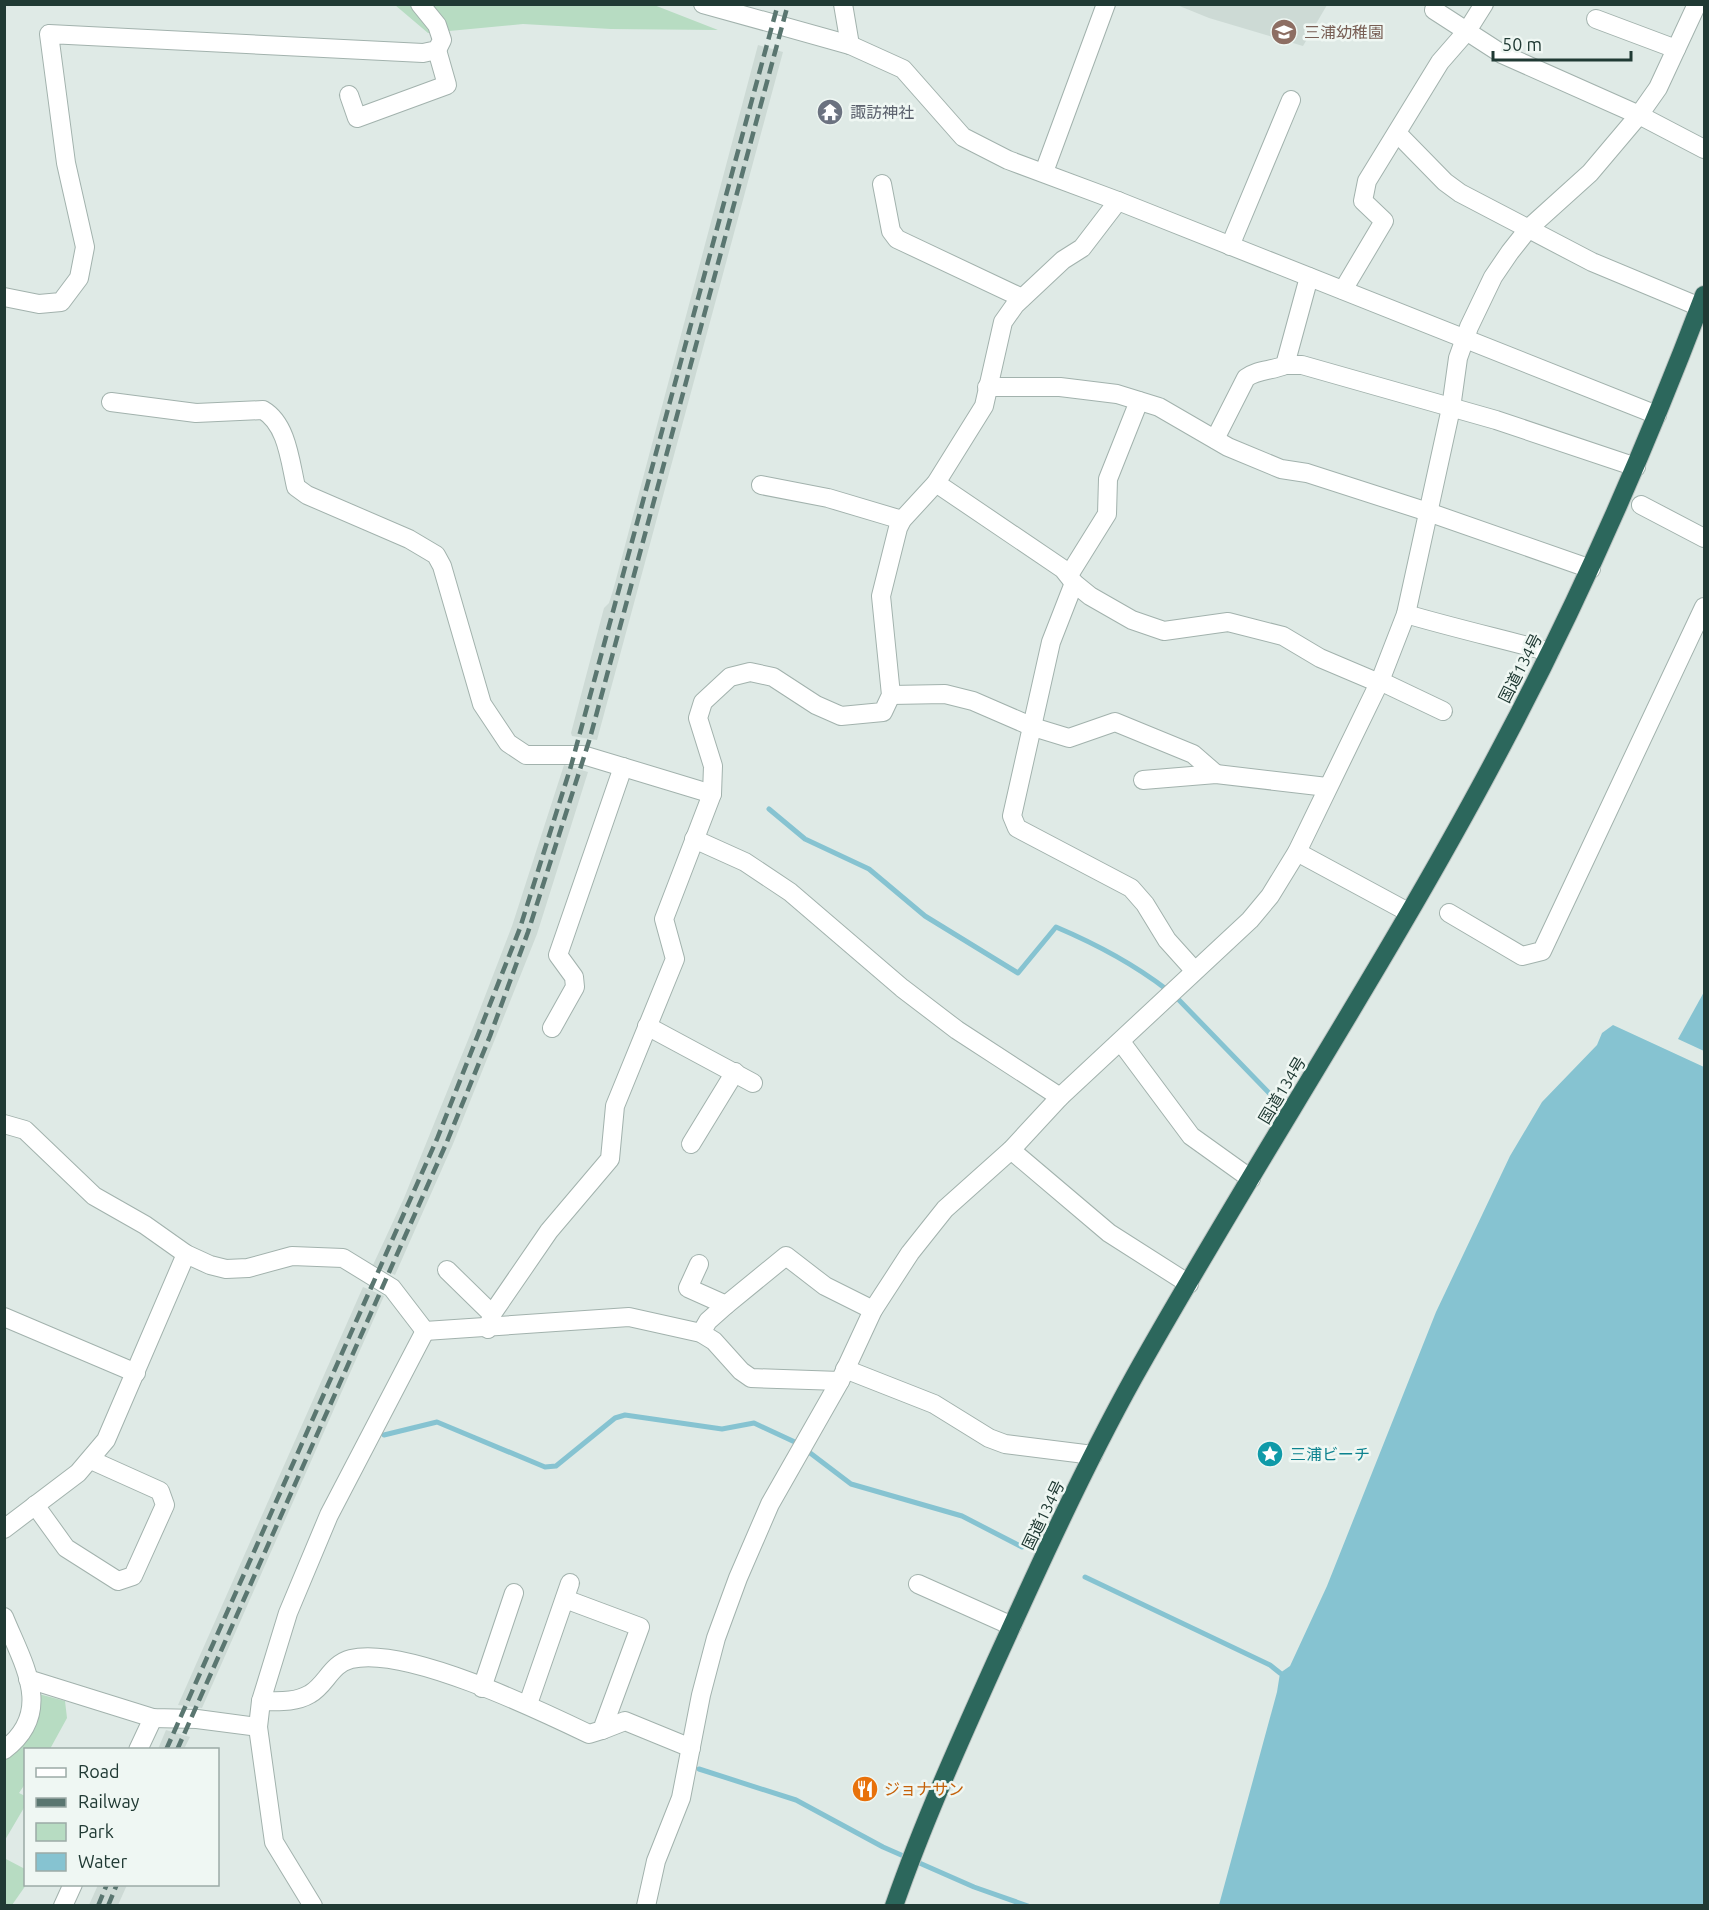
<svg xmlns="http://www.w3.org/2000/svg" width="1709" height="1910" font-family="Ubuntu,'Noto Sans JP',sans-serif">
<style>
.built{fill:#cddad5}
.green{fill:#b7dcc2}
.water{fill:#86c3d1}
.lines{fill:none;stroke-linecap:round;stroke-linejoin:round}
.stream{stroke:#86c3d1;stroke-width:5}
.minor-casing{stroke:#a2b2ad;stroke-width:20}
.highway-casing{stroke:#bcc4c2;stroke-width:20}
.minor{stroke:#fff;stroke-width:18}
.highway{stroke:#2c675c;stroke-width:18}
.rail{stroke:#5a7670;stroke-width:4.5;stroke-dasharray:12 6;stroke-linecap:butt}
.labels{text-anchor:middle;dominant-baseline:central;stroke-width:5;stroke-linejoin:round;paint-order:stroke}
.education-label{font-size:16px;fill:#785e54;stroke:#eff7f3;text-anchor:start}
.worship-label{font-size:16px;fill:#5b616d;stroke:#eff7f3;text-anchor:start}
.street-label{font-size:16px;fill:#203a34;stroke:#eff7f3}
.culture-label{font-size:16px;fill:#0d838f;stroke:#eff7f3;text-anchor:start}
.food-label{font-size:16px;fill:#c56008;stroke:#eff7f3;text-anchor:start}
</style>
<rect width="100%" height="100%" fill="#dfeae6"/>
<g class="built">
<path d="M1177,5H1327L1303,46L1209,18Z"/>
<path d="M758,45L783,52L597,740L572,736L571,733L604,608L609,603L614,587Z"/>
<path d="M564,765L588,772L537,934L453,1144L395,1275L373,1265L404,1198L472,1030L512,926Z"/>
<path d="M363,1287L384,1296L202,1708L178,1705Z"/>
<path d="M166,1730L190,1737L184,1749H158Z"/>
<path d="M98,1885H127L118,1905H89Z"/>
</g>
<g class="green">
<path d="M395,5H654L718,30L611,29L523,24L428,33Z"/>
<path d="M39,1694L65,1701L67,1718L50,1749L26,1750L25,1784L19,1793L25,1796V1806L5,1840V1760C30,1741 33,1724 39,1694Z"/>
<path d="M4,1858L25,1869L26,1885L12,1905H5Z"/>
</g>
<g class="water">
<path d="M1704,992V1051L1678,1039Z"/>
<path d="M1613,1025L1704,1067V1905H1219L1277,1692L1280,1673L1290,1666L1327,1586L1436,1312L1510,1156L1542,1102L1597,1045L1602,1033Z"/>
</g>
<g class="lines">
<g class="stream">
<path d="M769,809L805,839L869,869L925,916L1018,973L1056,927C1096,944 1131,962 1166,989"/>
<path d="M1178,999L1273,1097"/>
<path d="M384,1435L437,1422L545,1467L556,1466L615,1418L625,1415L722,1429L754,1423L797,1443L851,1484L962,1516L1022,1547"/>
<path d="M1085,1577L1270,1665L1280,1673"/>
<path d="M699,1769L796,1800L883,1847L974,1887L1028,1906"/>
</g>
<defs>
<g id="minor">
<path d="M703,4L850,45L903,69L963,137L1008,160L1118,201L1657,415"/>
<path d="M843,4L850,45"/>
<path d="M1434,10L1502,54L1639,115L1704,149"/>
<path d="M1596,19L1676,49"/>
<path d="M349,95L357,118L447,85L437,50"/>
<path d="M1397,133L1445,182L1460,193L1592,262L1700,307"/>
<path d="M1044,172L1106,4"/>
<path d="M882,184L891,231L897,239L1022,298"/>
<path d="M1230,246L1291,100"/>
<path d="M1343,290L1384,221L1363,201L1367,181L1440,62L1467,31L1484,4"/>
<path d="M4,297L39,304L61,302L79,278L85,247L66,163L49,34L423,53L437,50L442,40L437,25L420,4"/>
<path d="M1285,365H1302L1496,420L1636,467"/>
<path d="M987,387H1060L1117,394L1159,407L1228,447L1281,469L1307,473L1428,512L1591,569"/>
<path d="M111,402L196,413L263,410C287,424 290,461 296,487L307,495L409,539L436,555L442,566L482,704L508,743L526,755H583L712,794L664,919L675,959L615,1106L610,1159L549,1231L492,1314L488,1329"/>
<path d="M1215,439L1246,378C1258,369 1272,371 1285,365L1309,277"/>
<path d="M936,483L1063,569L1074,583L1090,596L1132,620L1164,631L1228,622L1283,636L1320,658L1379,683"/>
<path d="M761,485L828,498L902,520"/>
<path d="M1641,505L1704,538"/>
<path d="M1069,575L1107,514L1108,479L1139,401"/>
<path d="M1074,583L1051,642L1012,816L1017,828L1131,888L1145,904L1167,940L1194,970"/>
<path d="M1406,614C1454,628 1502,639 1550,652"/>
<path d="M1380,681L1443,711"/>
<path d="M891,695L945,694L973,701L1033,727L1069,738L1115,722L1193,754L1216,774"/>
<path d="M1143,780L1216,774L1327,787"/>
<path d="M712,794L713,766L698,718L703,702L730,677L750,672L773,677L816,705L841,716L883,712L891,695L881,596L898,528L902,520L936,483L984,406L1003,322L1015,305L1063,260L1082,248L1118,201"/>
<path d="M694,839L745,862L790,892L902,988L957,1030L1060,1097"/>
<path d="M1297,852L1408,912"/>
<path d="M1449,913L1522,956L1542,951L1704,607"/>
<path d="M647,1026L753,1083"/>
<path d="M552,1028L575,987L574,977L558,955L623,767"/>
<path d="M1121,1042L1191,1136L1251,1179"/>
<path d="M4,1124L25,1130L94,1196L145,1225L186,1254L210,1265L226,1269L248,1268L292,1256L343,1258L392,1288L425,1331L629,1317L701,1333L714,1341L741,1371L751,1378L840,1381"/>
<path d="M691,1144L735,1072"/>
<path d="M1011,1150L1109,1233L1189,1284"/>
<path d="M699,1264L688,1288L726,1305L708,1321L701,1333"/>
<path d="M447,1270L492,1314"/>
<path d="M726,1305L786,1256L825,1286L873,1310"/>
<path d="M4,1317L136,1373"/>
<path d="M845,1369L934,1404L989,1438L1005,1444L1093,1455"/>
<path d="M35,1505L66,1548L118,1581L133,1576L165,1505L160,1491L91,1460"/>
<path d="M4,1529L78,1473L106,1440L186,1254"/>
<path d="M918,1584L1012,1626"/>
<path d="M4,1617C23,1664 55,1712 4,1750"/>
<path d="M28,1679L153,1718L197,1719L258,1727"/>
<path d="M482,1688L514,1593"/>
<path d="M261,1701L288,1613L329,1515L425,1331"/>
<path d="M528,1704L570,1583"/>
<path d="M602,1730L625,1721L691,1748"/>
<path d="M138,1750L153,1718"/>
<path d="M63,1906L73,1884"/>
<path d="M313,1906L274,1842L258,1727L261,1701C277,1701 295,1703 310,1694C326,1685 331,1664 351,1659C406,1646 537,1709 589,1734L602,1730L640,1627L565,1599"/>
<path d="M646,1906L656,1861L681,1798L701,1695L716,1638L738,1578L770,1504L840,1381L873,1310L910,1253L945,1209L1011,1150L1060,1097L1250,920L1270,896L1297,852L1380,681L1406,614L1451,408L1458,358L1469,327L1493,277L1510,252L1529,228L1590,173L1639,115L1658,88L1697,4"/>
</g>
<path id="highway" d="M894,1906C923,1823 959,1743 995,1663C1039,1566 1083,1469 1134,1377C1254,1163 1390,959 1504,742C1581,597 1646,448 1704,295"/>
</defs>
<use href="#minor" class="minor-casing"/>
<use href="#highway" class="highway-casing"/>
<use href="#minor" class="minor"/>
<use href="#highway" class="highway"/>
<g class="rail">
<path d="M166,1750L437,1139L520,928L571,766L778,4"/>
<path d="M177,1750L446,1144L490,1036L528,932L590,738L788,4"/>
<path d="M98,1906L107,1884"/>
<path d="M108,1906L117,1884"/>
</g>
</g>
<defs>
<symbol id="school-disc" viewBox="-11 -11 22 22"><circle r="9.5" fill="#8d6e63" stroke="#eff7f3"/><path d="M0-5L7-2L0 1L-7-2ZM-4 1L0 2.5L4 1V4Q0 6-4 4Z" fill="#fff"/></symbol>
<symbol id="temple-disc" viewBox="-11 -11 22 22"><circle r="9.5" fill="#6b7280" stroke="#eff7f3"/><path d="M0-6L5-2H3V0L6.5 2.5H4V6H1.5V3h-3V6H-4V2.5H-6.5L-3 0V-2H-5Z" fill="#fff"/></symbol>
<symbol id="sight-disc" viewBox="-11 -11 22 22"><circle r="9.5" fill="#0f9aa8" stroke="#eff7f3"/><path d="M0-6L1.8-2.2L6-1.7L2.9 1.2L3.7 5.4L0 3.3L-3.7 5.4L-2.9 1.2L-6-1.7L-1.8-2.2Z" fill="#fff"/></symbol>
<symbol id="restaurant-disc" viewBox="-11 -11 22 22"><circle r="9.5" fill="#e8710a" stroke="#eff7f3"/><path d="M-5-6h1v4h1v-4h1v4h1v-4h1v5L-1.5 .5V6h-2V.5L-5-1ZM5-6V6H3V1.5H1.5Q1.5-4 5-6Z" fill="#fff"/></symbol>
</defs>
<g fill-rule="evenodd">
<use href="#school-disc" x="1269" y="17" width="30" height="30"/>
<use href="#temple-disc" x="815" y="97" width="30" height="30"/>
<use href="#sight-disc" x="1255" y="1439" width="30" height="30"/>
<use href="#restaurant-disc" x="850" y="1774" width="30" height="30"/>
</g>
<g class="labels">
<g class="education-label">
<text x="1304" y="32">三浦幼稚園</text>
</g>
<g class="worship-label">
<text x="850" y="112">諏訪神社</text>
</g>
<g class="street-label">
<text transform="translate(1520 668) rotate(-63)">国道134号</text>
<text transform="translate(1282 1090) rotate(-59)">国道134号</text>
<text transform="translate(1043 1515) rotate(-64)">国道134号</text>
</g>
<g class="culture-label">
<text x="1290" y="1454">三浦ビーチ</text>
</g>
<g class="food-label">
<text x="884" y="1789">ジョナサン</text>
</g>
</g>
<rect width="1709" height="1910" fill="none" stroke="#203a34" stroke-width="12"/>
<rect x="24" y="1748" width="195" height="138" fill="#eff7f3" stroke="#9caba7" stroke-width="1.5"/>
<rect x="36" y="1768" width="30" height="9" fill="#ffffff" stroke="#9caba7" stroke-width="1.5"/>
<text x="78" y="1778" font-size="18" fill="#203a34">Road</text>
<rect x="36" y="1798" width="30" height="9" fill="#5a7670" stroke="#9caba7" stroke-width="1.5"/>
<text x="78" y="1808" font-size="18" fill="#203a34">Railway</text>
<rect x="36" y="1823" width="30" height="18" fill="#b7dcc2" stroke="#9caba7" stroke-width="1.5"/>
<text x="78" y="1838" font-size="18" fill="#203a34">Park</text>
<rect x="36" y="1853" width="30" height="18" fill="#86c3d1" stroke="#9caba7" stroke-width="1.5"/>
<text x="78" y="1868" font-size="18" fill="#203a34">Water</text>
<path d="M1493 51v9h138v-9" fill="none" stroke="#203a34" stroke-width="3"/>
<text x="1502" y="51" font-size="18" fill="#203a34" stroke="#eff7f3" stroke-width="4.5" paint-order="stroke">50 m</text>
</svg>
